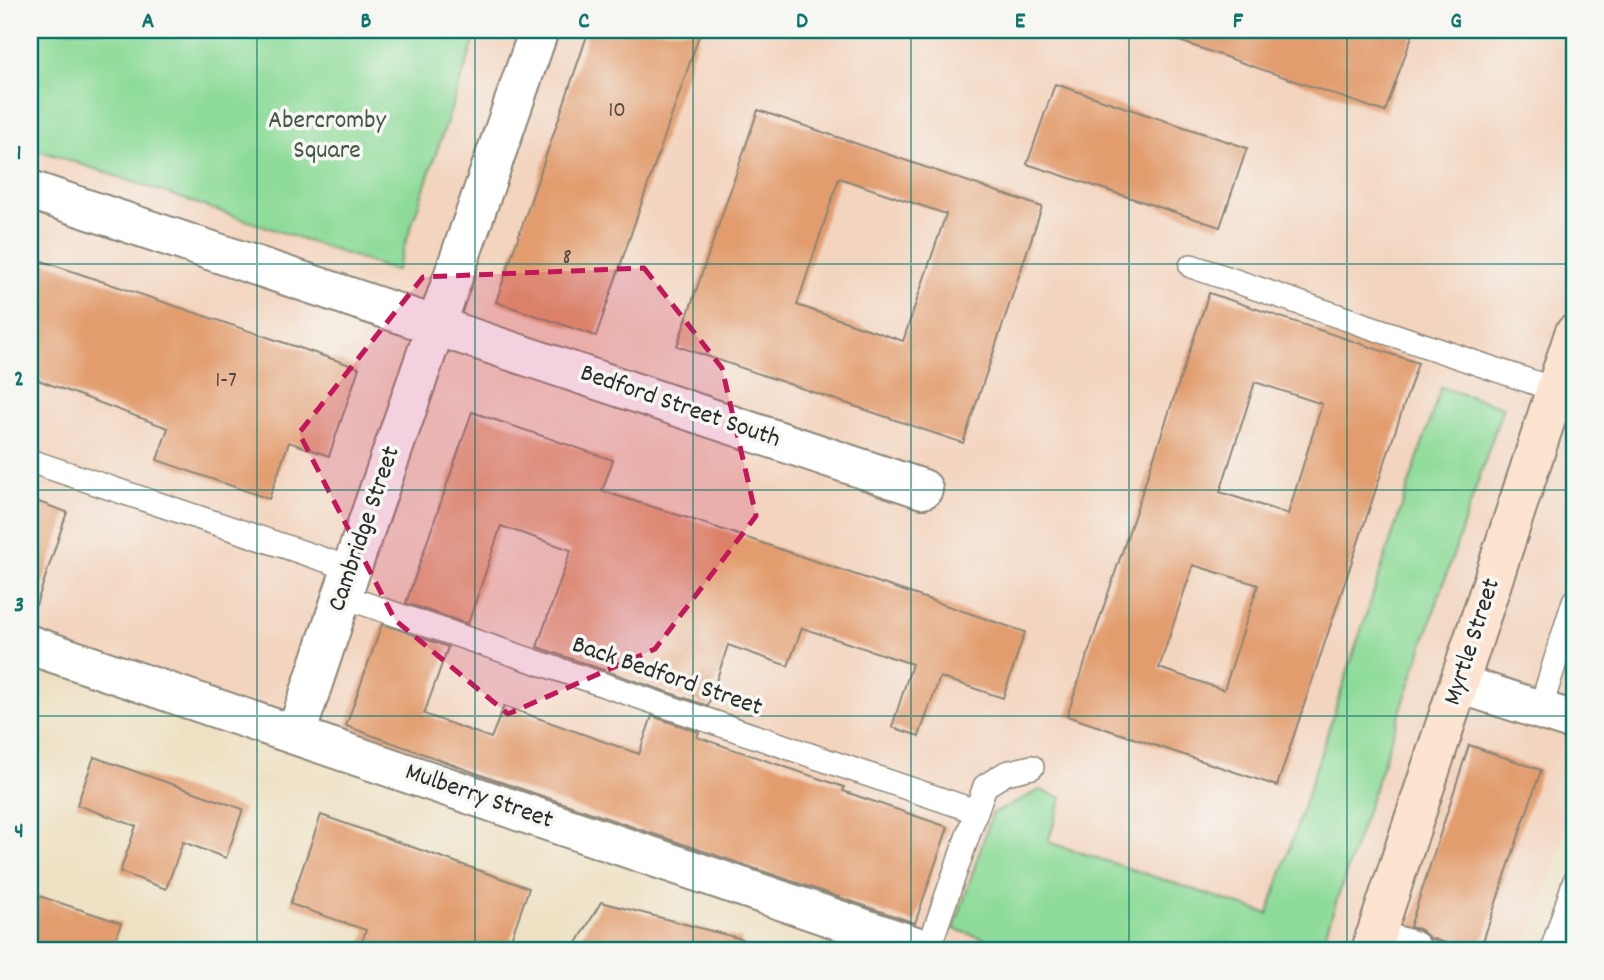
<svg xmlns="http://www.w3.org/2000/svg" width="1604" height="980" font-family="Dekko,sans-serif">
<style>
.built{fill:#f3d4be}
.green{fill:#8edb99;stroke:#5c8362;stroke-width:2}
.building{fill:#e29c6d;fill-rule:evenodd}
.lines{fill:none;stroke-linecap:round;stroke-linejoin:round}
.lane-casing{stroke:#8c8677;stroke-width:26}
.street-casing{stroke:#8c8677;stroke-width:42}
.secondary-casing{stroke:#8c8677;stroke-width:42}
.lane{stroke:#fff;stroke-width:23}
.street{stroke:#fff;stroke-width:38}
.secondary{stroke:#fde4d1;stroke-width:38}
.marked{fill:#c2185b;fill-opacity:0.2;stroke:#c2185b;stroke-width:5;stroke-dasharray:14 9;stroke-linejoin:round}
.grid{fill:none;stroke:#0f766e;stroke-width:2;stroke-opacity:0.55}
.labels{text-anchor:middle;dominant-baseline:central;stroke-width:7;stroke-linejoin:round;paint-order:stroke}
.number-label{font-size:23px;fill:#59473c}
.park-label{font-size:26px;fill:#445746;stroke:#f6f6f2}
.street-label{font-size:26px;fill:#2b2b2b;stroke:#f6f6f2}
.neatline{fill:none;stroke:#0f766e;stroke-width:2.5}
.grid-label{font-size:23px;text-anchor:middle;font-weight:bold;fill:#0f766e}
</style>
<rect width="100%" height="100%" fill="#f6f6f2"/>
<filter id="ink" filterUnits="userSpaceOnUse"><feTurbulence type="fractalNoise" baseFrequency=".0143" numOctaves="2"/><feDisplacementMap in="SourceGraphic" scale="14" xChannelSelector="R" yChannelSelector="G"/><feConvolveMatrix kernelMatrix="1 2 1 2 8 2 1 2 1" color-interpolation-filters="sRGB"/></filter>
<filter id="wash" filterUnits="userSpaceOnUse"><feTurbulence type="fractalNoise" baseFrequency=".00686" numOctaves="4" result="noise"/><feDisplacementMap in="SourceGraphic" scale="28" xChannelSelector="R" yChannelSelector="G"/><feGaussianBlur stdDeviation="1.57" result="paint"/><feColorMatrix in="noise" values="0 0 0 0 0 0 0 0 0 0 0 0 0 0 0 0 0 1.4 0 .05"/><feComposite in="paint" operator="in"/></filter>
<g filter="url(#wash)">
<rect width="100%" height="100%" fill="#eee1c3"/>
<path class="built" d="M30,30H1574V807L1525,950H927L30,645Z"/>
<g class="green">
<path d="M30,30H478L396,271L30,147Z"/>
<path d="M1441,387L1503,407L1320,950H1021L954,929L992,814L1040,790L1062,798L1048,842L1268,914Z"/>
</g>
<g id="blocks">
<g class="building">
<path d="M589,30H701L596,336L496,302Z"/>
<path d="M1163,30H1414L1385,112L1162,35Z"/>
<path d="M1055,84L1247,148L1220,227L1027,164Z"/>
<path d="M758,110L1042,207L963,443L677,346ZM839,178L946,214L903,341L797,305Z"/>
<path d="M30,257L359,368L329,456L289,442L269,499L157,460L168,428L30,377Z"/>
<path d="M1209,293L1418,363L1277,786L1067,716ZM1255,382L1322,404L1288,514L1220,492ZM1193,565L1258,585L1224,690L1159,668Z"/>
<path d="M472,412L613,460L602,491L688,518L1025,632L1003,698L940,677L919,736L892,727L912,664L802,628L788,666L728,645L708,706L537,647L571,550L501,526L468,624L406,603Z"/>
<path d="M30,499L67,512L36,605L30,604Z"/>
<path d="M382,624L448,647L424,714L491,738L504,706L639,754L652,716L699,732L697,737L844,787L843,791L948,827L915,923L498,781L346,726Z"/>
<path d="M1469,745L1541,770L1480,950H1468L1430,938L1419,929L1410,927Z"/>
<path d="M94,757L243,809L226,858L183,842L166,889L120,872L136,826L77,805Z"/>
<path d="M321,815L529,888L507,950H359L366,930L290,904Z"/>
<path d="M30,893L121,923L113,950H30Z"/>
<path d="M601,902L742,939L740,950H573Z"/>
</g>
</g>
</g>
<g filter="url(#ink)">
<use href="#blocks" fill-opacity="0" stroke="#8c8677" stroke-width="2"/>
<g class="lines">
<defs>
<g id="lane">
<path d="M1191,266L1556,390"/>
<path d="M30,461L352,569"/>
<path d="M342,596L975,811"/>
<path d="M1540,710L1574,601"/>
<path d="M928,950L985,786L1006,773L1032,767"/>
<path d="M1552,950L1574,883"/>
</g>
<g id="street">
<path d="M30,190L923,489"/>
<path d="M30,645L927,950"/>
<path d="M1460,684L1574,721"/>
<path d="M296,734L342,596L539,30"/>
<path d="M1374,939L1412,950"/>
</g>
<path id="secondary" d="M1371,950L1574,334"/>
</defs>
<use href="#lane" class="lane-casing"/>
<use href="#street" class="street-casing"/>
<use href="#secondary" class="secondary-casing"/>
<use href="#lane" class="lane"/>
<use href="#street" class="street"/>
<use href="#secondary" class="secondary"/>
</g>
</g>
<path class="marked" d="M644,268L722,368L756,516L655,649L508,714L395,620L299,433L423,277Z"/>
<path class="grid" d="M257,30V950M475,30V950M693,30V950M911,30V950M1129,30V950M1347,30V950M30,264H1574M30,490H1574M30,716H1574"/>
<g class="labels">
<g class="number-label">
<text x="617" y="111">10</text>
<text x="567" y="258">8</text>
<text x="226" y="381">1-7</text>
</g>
<g class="park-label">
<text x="327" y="121">Abercromby<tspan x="327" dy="30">Square</tspan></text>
</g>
<g class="street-label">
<text transform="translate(680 407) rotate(19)">Bedford Street South</text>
<text transform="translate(365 529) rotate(-71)">Cambridge Street</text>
<text transform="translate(1473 642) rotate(-72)">Myrtle Street</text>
<text transform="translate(667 677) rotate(19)">Back Bedford Street</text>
<text transform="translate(479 797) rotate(19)">Mulberry Street</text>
</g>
</g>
<rect width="1604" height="980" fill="none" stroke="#f6f6f2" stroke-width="77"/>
<rect x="38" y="38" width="1528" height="904" class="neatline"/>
<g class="grid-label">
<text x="148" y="27">A</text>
<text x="366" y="27">B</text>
<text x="584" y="27">C</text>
<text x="802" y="27">D</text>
<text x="1020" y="27">E</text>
<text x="1238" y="27">F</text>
<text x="1456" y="27">G</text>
<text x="19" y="159">1</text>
<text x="19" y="385">2</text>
<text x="19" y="611">3</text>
<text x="19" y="837">4</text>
</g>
</svg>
